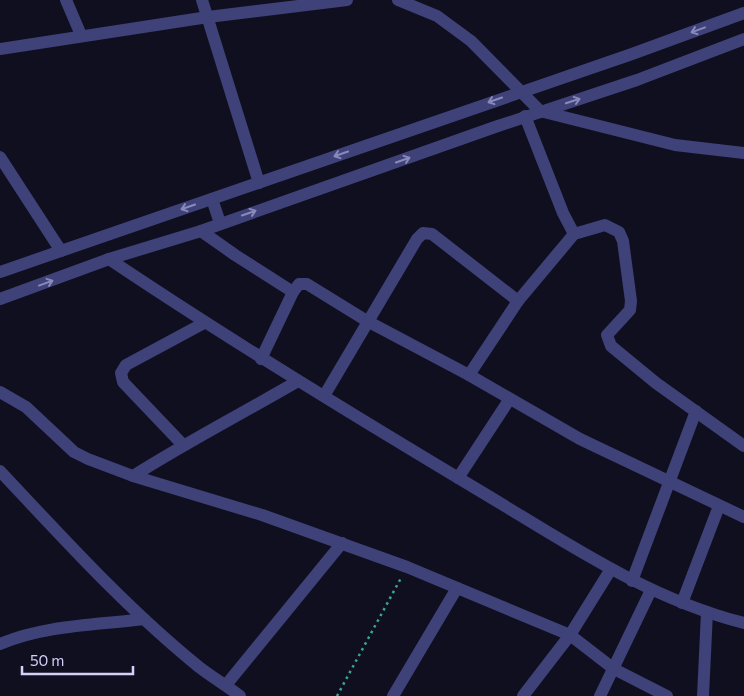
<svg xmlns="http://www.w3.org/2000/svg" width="744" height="696" font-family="Commissioner,sans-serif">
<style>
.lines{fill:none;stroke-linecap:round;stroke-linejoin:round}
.path{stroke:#3aa596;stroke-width:2.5;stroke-dasharray:2.5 4;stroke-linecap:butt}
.minor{stroke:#3f4179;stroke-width:12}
.oneway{stroke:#8989ba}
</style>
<rect width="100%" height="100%" fill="#100f1f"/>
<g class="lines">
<path class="path" d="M337,696L401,578"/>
<g class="minor">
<path d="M66,0L81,35"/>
<path d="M202,0L259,183"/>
<path d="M398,0L437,16L471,41L540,111L675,145L744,153"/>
<path d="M0,49L208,17L347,0"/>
<path d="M0,157L61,251"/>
<path d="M212,199L220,223"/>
<path d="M201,231L235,255L293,292"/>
<path d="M574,234L605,225L619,232L623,241L631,301L630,310L607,335L611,346L656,383L744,446"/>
<path d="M109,259C228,339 351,414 475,488C561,539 645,598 744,623"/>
<path d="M0,272L632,54L744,13"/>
<path d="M0,299L109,259L201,231L495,127L637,80L744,39"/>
<path d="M261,359L293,292L299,284H307L367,321L469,375L580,439L744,517"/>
<path d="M469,375L518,301L574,234L563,213L525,116"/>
<path d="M0,392L26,407L74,452L88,459L133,476L262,515L407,567L570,635L614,669L667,696"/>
<path d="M324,396L417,239L423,233L432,234L518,301"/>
<path d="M183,445L123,382L121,373L126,365L204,323"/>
<path d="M0,471C64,539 126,608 199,667C212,677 227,686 240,696"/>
<path d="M133,476C187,442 243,413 298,381"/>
<path d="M458,478L509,400"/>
<path d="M632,581L696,411"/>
<path d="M682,603L719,506"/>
<path d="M0,644C44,625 97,625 144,619"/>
<path d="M226,685L342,543"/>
<path d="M393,696L457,588"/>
<path d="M523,696L570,635L611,569"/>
<path d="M600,696L651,590"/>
<path d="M703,696L707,612"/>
</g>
</g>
<defs><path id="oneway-shaft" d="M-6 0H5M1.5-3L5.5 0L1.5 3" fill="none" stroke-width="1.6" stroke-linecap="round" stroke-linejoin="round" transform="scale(1.25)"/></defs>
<g class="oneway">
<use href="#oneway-shaft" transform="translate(698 30) rotate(160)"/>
<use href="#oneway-shaft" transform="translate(495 100) rotate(161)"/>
<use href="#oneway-shaft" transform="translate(573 101) rotate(-18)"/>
<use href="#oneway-shaft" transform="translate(341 154) rotate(161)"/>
<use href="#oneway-shaft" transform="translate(403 160) rotate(-19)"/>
<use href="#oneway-shaft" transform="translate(188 207) rotate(161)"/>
<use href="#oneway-shaft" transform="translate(249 213) rotate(-19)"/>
<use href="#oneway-shaft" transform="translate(46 283) rotate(-20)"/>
</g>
<path d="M22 666v8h111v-8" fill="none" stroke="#d3d1fa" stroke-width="2.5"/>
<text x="30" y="666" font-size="15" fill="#d3d1fa" stroke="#100f1f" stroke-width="4" paint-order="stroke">50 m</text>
</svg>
